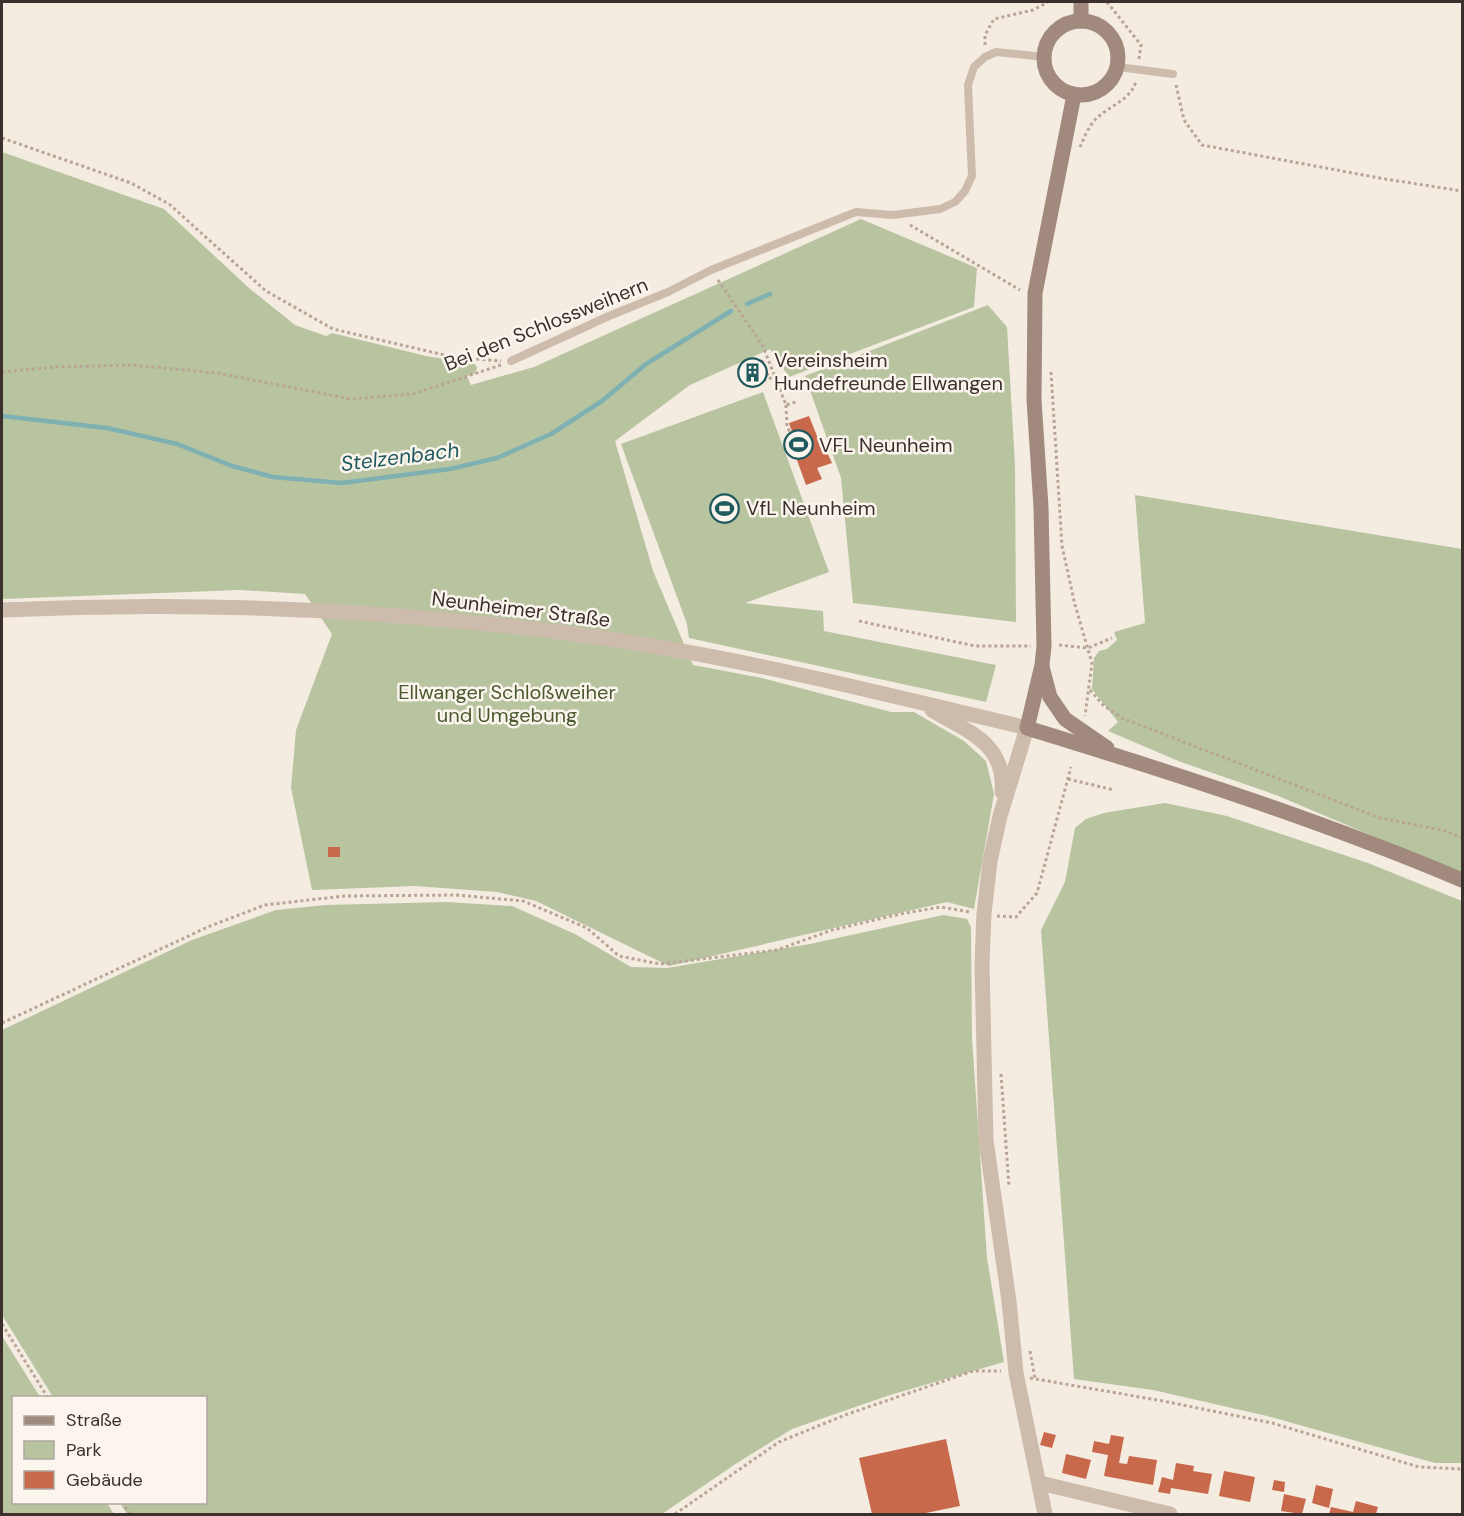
<svg xmlns="http://www.w3.org/2000/svg" width="1464" height="1516" font-family="'DM Sans',sans-serif">
<style>
.green{fill:#b8c4a0}
.lines{fill:none;stroke-linecap:round;stroke-linejoin:round}
.stream{stroke:#7fb0b2;stroke-width:4.5}
.building{fill:#c8694b}
.path{stroke:#b9a596;stroke-width:3;stroke-dasharray:3 3;stroke-linecap:butt}
.service{stroke:#cdbbac;stroke-width:8}
.minor{stroke:#cdbbac;stroke-width:15}
.tertiary{stroke:#cdbbac;stroke-width:15}
.secondary{stroke:#a18a7d;stroke-width:15}
.labels{text-anchor:middle;dominant-baseline:central;stroke-width:5;stroke-linejoin:round;paint-order:stroke}
.street-label{font-size:20px;fill:#3b302b;stroke:#fbf5ee}
.poi-label{font-size:20px;fill:#3b302b;stroke:#fbf5ee;text-anchor:start}
.park-label{font-size:20px;fill:#4a5a2e;stroke:#fbf5ee}
.water-label{font-size:21px;font-style:italic;fill:#1f5a5e;stroke:#fbf5ee}
</style>
<rect width="100%" height="100%" fill="#f4ebe1"/>
<g class="green">
<path d="M2,152L164,209L249,288L295,325L326,336L332,333L426,356L475,364L477,368L474,374L467,376L471,385L534,367L861,219L977,268L974,307L789,377L770,349L690,385L615,441L653,571L693,665L762,678L891,712H914L964,741L986,761L994,794L974,909L947,902L669,966L536,901L497,892L415,886L312,890L291,788L296,730L332,634L305,594L240,590L2,599Z"/>
<path d="M988,305L1007,327L1015,465L1016,622L853,603L841,478L805,376Z"/>
<path d="M763,392L829,572L745,603L823,611L824,631L996,665L986,702L689,638L687,624L621,444Z"/>
<path d="M1135,495L1462,549V874L1276,795L1181,762L1108,731L1118,722L1092,689L1094,658L1099,651L1107,649L1117,640L1114,632L1145,623Z"/>
<path d="M1165,803L1227,816L1368,863L1462,901V1463H1435L1267,1416L1153,1390L1074,1379L1041,930L1065,882L1075,828L1086,819L1104,813Z"/>
<path d="M447,902L512,906L575,934L631,967L667,968L810,944L943,915L967,919L971,927L972,1038L987,1258L1004,1362L890,1395L792,1429L737,1463L662,1514H127L120,1503L206,1502V1398L53,1397L2,1315V1030L192,940L276,910L326,905Z"/>
<path d="M2,1336L40,1397L14,1398V1502L107,1503L114,1514H2Z"/>
</g>
<g class="lines">
<g class="stream">
<path d="M747,304L770,294"/>
<path d="M2,416L107,428L177,444L232,466L273,477L342,483L450,469L497,458L551,434L602,401L646,364L731,311"/>
</g>
</g>
<g class="building">
<path d="M763,360L769,375L743,385L737,369Z"/>
<path d="M809,416L823,451L826,450L832,463L817,468L822,479L806,485L789,438L794,437L789,423Z"/>
<rect x="328" y="847" width="12" height="10"/>
<path d="M1044,1432L1056,1435L1052,1448L1040,1445Z"/>
<path d="M1111,1435L1124,1437L1119,1463L1127,1464L1129,1456L1157,1460L1153,1485L1104,1476L1108,1455L1092,1452L1094,1441L1109,1444Z"/>
<path d="M946,1439L960,1506L921,1514H872L859,1458Z"/>
<path d="M1066,1454L1091,1460L1086,1479L1062,1473Z"/>
<path d="M1176,1463L1194,1466L1193,1471L1212,1474L1208,1494L1171,1488L1170,1494L1158,1492L1162,1477L1173,1480Z"/>
<path d="M1224,1471L1255,1477L1250,1502L1219,1496Z"/>
<path d="M1274,1480L1285,1482L1284,1492L1272,1490Z"/>
<path d="M1316,1485L1333,1489L1329,1508L1312,1503Z"/>
<path d="M1284,1494L1306,1499L1302,1514L1281,1511Z"/>
<path d="M1356,1501L1378,1507L1376,1514H1329L1331,1507L1353,1512Z"/>
</g>
<g class="lines">
<g class="path">
<path d="M1107,2L1141,45L1139,59"/>
<path d="M985,45V35L994,19L1033,10L1048,2"/>
<path d="M1176,85L1184,120L1202,145L1385,179L1462,191"/>
<path d="M2,138L131,183L169,204L266,291L333,329L453,357L501,361"/>
<path d="M1080,147C1084,138 1088,128 1094,121C1107,106 1131,101 1136,81"/>
<path d="M910,225L1020,290"/>
<path d="M718,280L763,346L786,405L796,402"/>
<path d="M2,372L55,367L133,365L217,373L351,399L413,394L501,365"/>
<path d="M1051,372L1062,546L1075,605L1092,663L1085,716"/>
<path d="M753,382L754,384L776,376"/>
<path d="M786,405L787,426L792,437"/>
<path d="M859,621L975,646H1031"/>
<path d="M1059,645L1088,648L1112,638"/>
<path d="M1090,690L1103,705L1122,718L1380,818L1446,831L1462,838"/>
<path d="M1068,779L1114,790"/>
<path d="M997,916L1016,917L1037,893L1071,767"/>
<path d="M2,1023L210,926L265,905L344,896L456,895L523,901L587,928L619,956L660,964L777,950L832,930L900,914L941,907L970,912"/>
<path d="M1001,1074L1009,1187"/>
<path d="M2,1324L48,1398"/>
<path d="M1030,1351L1035,1379"/>
<path d="M1030,1378L1163,1401L1272,1423L1419,1467L1462,1469"/>
<path d="M122,1502L130,1514"/>
<path d="M675,1514L779,1442L845,1415L973,1371H1001"/>
</g>
<g class="service">
<path d="M1118,67L1173,74"/>
<path d="M511,361L609,316L668,292L711,270L856,212L893,215L940,209L955,202L965,191L972,176L968,85L974,67L985,57L996,52L1044,57"/>
</g>
<path class="minor" d="M1040,1483L1170,1514"/>
<g class="tertiary">
<path d="M2,610C192,601 384,609 573,634C726,654 877,692 1027,728L1000,816L990,861L984,914L982,963L986,1141L1009,1301L1016,1373L1045,1514"/>
<path d="M932,710C968,732 1006,743 1002,792"/>
</g>
<g class="secondary">
<circle cx="1081" cy="58" r="37"/>
<path d="M1081,21V2"/>
<path d="M1074,95L1035,293L1034,400L1041,507L1044,646L1042,665L1027,728C1174,773 1320,820 1462,880"/>
<path d="M1042,667L1050,697L1065,719L1107,748"/>
</g>
</g>
<defs>
<symbol id="building-ring" viewBox="-11 -11 22 22"><circle r="9.5" fill="#fbf5ee" stroke="#1f5a5e" stroke-width="1.5"/><path d="M-4-6H4V6H1V3H-1V6H-4ZM-2.5-4.3h1.7v1.8h-1.7ZM.8-4.3h1.7v1.8H.8ZM-2.5-1h1.7V.8h-1.7ZM.8-1h1.7V.8H.8Z" fill="#1f5a5e"/></symbol>
<symbol id="stadium-ring" viewBox="-11 -11 22 22"><circle r="9.5" fill="#fbf5ee" stroke="#1f5a5e" stroke-width="1.5"/><path d="M0-5a6.5 5 0 1 0 0 10a6.5 5 0 1 0 0-10ZM-3.5-1.8h7v3.6h-7Z" fill="#1f5a5e"/></symbol>
</defs>
<g fill-rule="evenodd">
<use href="#building-ring" x="736" y="356" width="33" height="33"/>
<use href="#stadium-ring" x="782" y="428" width="33" height="33"/>
<use href="#stadium-ring" x="708" y="492" width="33" height="33"/>
</g>
<g class="labels">
<g class="street-label">
<text transform="translate(546 324) rotate(-22)">Bei den Schlossweihern</text>
<text transform="translate(521 609) rotate(7)">Neunheimer Straße</text>
</g>
<g class="poi-label">
<text x="774" y="360">Vereinsheim<tspan x="774" dy="23">Hundefreunde Ellwangen</tspan></text>
<text x="819" y="445">VFL Neunheim</text>
<text x="746" y="508">VfL Neunheim</text>
</g>
<g class="park-label">
<text x="507" y="692">Ellwanger Schloßweiher<tspan x="507" dy="23">und Umgebung</tspan></text>
</g>
<g class="water-label">
<text transform="translate(400 457) rotate(-7)">Stelzenbach</text>
</g>
</g>
<rect width="1464" height="1516" fill="none" stroke="#3b302b" stroke-width="6"/>
<rect x="12" y="1396" width="195" height="108" fill="#fbf5ee" stroke="#aea6a0" stroke-width="1.5"/>
<rect x="24" y="1416" width="30" height="9" fill="#a18a7d" stroke="#aea6a0" stroke-width="1.5"/>
<text x="66" y="1426" font-size="18" fill="#3b302b">Straße</text>
<rect x="24" y="1441" width="30" height="18" fill="#b8c4a0" stroke="#aea6a0" stroke-width="1.5"/>
<text x="66" y="1456" font-size="18" fill="#3b302b">Park</text>
<rect x="24" y="1471" width="30" height="18" fill="#c8694b" stroke="#aea6a0" stroke-width="1.5"/>
<text x="66" y="1486" font-size="18" fill="#3b302b">Gebäude</text>
</svg>
